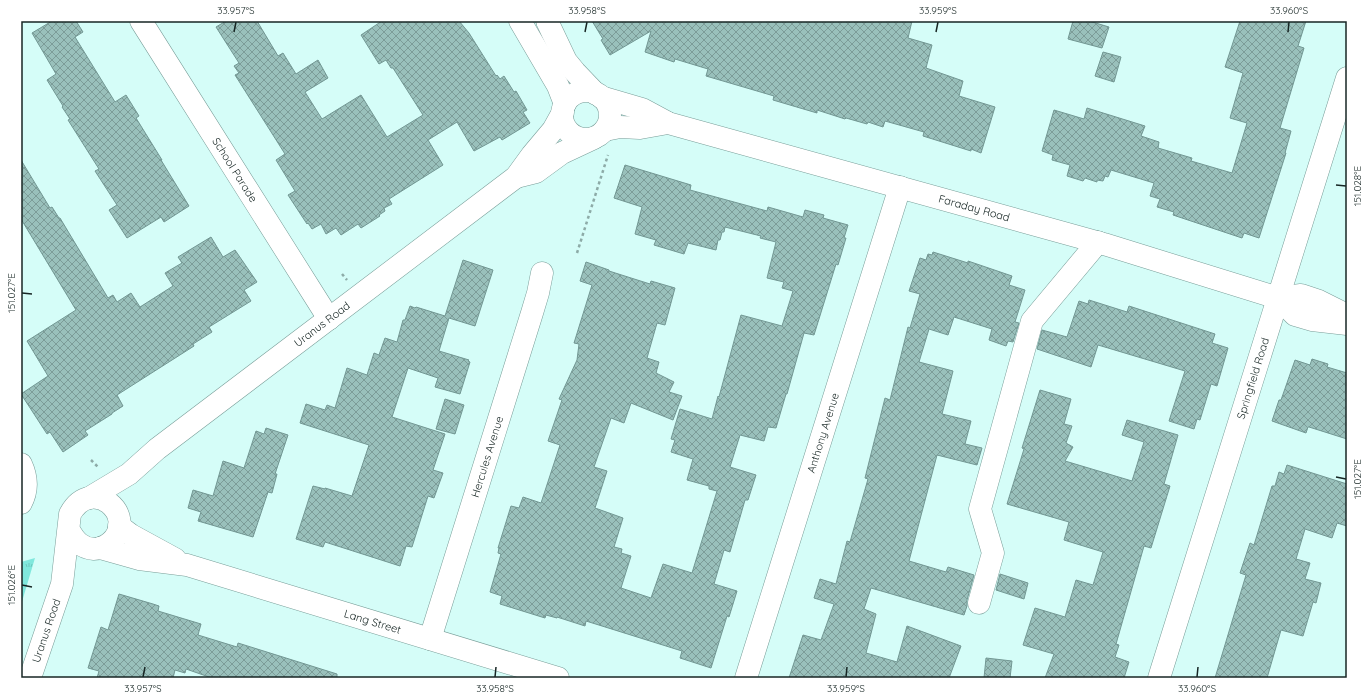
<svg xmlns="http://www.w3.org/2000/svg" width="1368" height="699" font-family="Quicksand,sans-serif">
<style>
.grass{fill:url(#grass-tufts)}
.building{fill:url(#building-cross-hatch);stroke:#729793}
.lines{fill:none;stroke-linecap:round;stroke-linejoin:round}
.minor-casing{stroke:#789d98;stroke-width:23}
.major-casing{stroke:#789d98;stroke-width:23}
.path{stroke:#8daba7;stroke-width:2.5;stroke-dasharray:3 3;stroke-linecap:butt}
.minor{stroke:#fff;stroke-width:22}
.major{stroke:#fff;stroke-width:22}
.ticks{fill:none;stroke:#172624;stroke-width:1.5}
.labels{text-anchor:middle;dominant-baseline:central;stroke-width:3;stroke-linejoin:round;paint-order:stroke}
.street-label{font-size:11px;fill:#172624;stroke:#fff}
.neatline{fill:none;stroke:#172624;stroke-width:1.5}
.ticks-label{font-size:10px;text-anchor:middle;fill:#172624}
</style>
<defs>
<pattern id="grass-tufts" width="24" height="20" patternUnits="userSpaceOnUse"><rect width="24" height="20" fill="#80e8dd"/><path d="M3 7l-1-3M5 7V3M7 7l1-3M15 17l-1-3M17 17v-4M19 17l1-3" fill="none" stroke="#6ec7be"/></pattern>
<pattern id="building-cross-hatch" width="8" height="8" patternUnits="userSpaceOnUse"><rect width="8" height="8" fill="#99c0bb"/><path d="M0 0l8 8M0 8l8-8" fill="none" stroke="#7c9c98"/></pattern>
</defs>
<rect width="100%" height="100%" fill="#d5fdf8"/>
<path class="grass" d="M35,558L21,605V562Z"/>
<g class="building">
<path d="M52,21H76L83,32L75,37L115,102L126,95L139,116L136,118L162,160H161L189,206L164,222L161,217L127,238L109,210L117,205L95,171L99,169L68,120L70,119L62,107L63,106L47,80L56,74L32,33Z"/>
<path d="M226,21H257L278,56L283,53L296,74L318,60L328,78L305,92L322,119L361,95L387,137L423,115L393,68H391L386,60L379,64L361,35L382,21H459L469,33L496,76L497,75L500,79L504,76L514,92L516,91L527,110L523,112L530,123L502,140L500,137L474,151L457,122L428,140L443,165L389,199L392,204L384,208L385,211L379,215L380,216L361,228L358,224L341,235L336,228L326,234L321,224L312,229L308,223L307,224L288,195L295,191L276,160L285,154L235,75L239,73L234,66L239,63L216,27Z"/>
<path d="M592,21H912L908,38L932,45L926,68L963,81L959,96L995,107L981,153L971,149V151L923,136L924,132L885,121L883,127L868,122L867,124L846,118L845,119L817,110V113L773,100L774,96L706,76L708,69L675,59L674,62L645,52L651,31L610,55L601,40L603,39Z"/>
<path d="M1073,21H1089L1109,27L1102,48L1068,39Z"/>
<path d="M1240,21H1306L1298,46L1304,48L1280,128L1291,131L1285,153H1286L1259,238L1244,233L1242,238L1173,215L1174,212L1157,207L1160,199L1150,196L1154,183L1111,170L1108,177L1105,176L1103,181L1097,180V182L1085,178L1083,181L1067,176L1070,165L1052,160L1053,155L1042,151L1054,110L1084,119L1087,108L1145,126L1141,136L1159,142L1158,148L1192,158L1191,161L1232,173L1247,123L1230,118L1243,73L1225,67Z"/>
<path d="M1103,52L1121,57L1114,82L1095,76Z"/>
<path d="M21,160L50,208L52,207L59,218H60L108,298L113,295L117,302L131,293L140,307L173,286L165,273L182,263L178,257L211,237L223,257L235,250L257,282L244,290L251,301L209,327L212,332L193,344L194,346L117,395L123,406L112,413V414L85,431L88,435L63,452L50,432L47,434L21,394L48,376L27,341L76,310L21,219Z"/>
<path d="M625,165L691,185L690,190L767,211L768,207L803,217L805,210L824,215L823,218L848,225L844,238H846L838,265L836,264L814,335L804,333L787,394H786L776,428L768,427L764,441L740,435L730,467L756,475L748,500H745L730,552L724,550L714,584L737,591L729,617L727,616L711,668L680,658L682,651L586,621L585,626L557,617V618L546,615L545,618L500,604L502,596L490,592L501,554L498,553L499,548H498L511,506L519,508L523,497L541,503L560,445L548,441L562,400L559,399L577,360L579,344L574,343L592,285L580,281L586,262L609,270V271L650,284L651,281L675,288L665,325L657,323L647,358L659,362L656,373L674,382L669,392L682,396L673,420L631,403L624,423L611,418L594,467L607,471L595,508L623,518L614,547L622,549L621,553L631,556L621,588L651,598L663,564L692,573L717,491L709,489V486L687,480L693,459L671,452L675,440L671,439L680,409L712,419L718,396L719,397L741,315L782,326L793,291L782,288L784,282L767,278L776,242L760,238L761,236L725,227L724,232H722L720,240H718L716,250L688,243L684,254L654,245L656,240L635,234L642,207L614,198Z"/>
<path d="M933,252L968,263V261L1012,276L1009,285L1025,290L1015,322L1019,323L1013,342L1008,341L1006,346L989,340L992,329L954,317L948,335L929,329L919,362L953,371L942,414L971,421L965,444L982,448L977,465L937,455L909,561L946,572L948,567L974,575L967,600V606L964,615L871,588L864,609L876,614L866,653L897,662L907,626L961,646L949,678H789L803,635L821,640L834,604L814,598L820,579L836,584L847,541L850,542L868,479L865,478L885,398L890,400L908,327L910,328L920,294L909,291L920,258L926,260L928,254L932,255Z"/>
<path d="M463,260L493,270L475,326L449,318L439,351L469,360L468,361L470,362L460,394L435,387L438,378L408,368L392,417L445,434L433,470L443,473L434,498L428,496L412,547L406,546L400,566L325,542L323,547L296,539L313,486L325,489V488L352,496L369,445L300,423L306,404L325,410L327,405L335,408L347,368L367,375L374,353L379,355L385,338L397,342L403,320H405L410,306L415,308L416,307L445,316Z"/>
<path d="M1089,300L1127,312L1129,306L1215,334L1212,343L1228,348L1217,386L1211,384L1200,420L1197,419L1194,429L1169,421L1185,371L1098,345L1091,367L1037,349L1042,330L1067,337L1079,301L1088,304Z"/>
<path d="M1312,359L1328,364L1327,367L1347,373V439L1309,427H1308L1306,433L1272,421L1279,400H1281L1295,360L1310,365Z"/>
<path d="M1040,390L1071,399L1064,424L1072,426L1066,443L1073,447L1065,461L1132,481L1144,442L1122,435L1127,420L1178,435L1164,484L1170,486L1151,548L1144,546L1116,644L1119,645L1115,657L1129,662L1124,678H1045L1054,654L1023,645L1035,608L1065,617L1076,580L1093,585L1103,552L1064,540L1069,522L1007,504L1024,449L1022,448Z"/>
<path d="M445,399L464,405L455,434L436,429Z"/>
<path d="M266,428L288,435L275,474H277L272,493L268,492L253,537L198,521L201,512L188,508L193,490L213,496L223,461L244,468L256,431L264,434Z"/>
<path d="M1287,465L1347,484V526L1337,523L1332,538L1305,529L1296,559L1310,563L1305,579L1321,583L1316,603L1313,602L1303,636L1281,630L1267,678H1215L1246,575L1240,573L1250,543L1254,545L1272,486H1275L1279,472L1284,474Z"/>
<path d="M1000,574L1028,583L1024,599L996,590Z"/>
<path d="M119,594L153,604L159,606L158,611L201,624L198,635L237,647L238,643L337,674V678H212L186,669L185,673L175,670L173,678H97L99,671L88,668L101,627L108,630Z"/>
<path d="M986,658L1012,661L1010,678H984Z"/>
</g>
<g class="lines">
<defs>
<g id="minor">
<path id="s1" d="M141,21L329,319"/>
<path d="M21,464C27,477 28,490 21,503"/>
<path d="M119,526L131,535L175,559"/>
<path id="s2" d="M100,548L139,559L187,565L558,678"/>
<path d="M979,603L993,553L980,509L1032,321L1098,242"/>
<path id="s3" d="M430,639L532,313L538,293L542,273"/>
<path id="s4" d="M746,678L900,187"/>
<path id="s5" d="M1159,678L1347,78"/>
</g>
<g id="major">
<path d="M520,21L558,86L565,104"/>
<path d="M547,21L566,61L575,72L596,94"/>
<circle cx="586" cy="115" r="24"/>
<path id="s6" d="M601,97L642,109L668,123L1104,244L1278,298L1301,295L1319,301L1347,315"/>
<path d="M605,130L620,127L640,128L668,123"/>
<path d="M516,177L536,172L562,153L594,138"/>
<path d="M1278,298L1295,315L1312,320L1347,324"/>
<path id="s7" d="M89,498L129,474L157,449L516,177L532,155L553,130L563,112"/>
<path id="s8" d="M30,678L62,584L70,514C92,474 139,516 111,542C106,546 101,549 94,549C81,548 75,541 69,530"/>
</g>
</defs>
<use href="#minor" class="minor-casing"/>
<use href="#major" class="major-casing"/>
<g class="path">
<path d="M577,253L608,155"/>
<path d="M342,274L347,280"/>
<path d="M91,460L98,467"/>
</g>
<use href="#minor" class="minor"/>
<use href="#major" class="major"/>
</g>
<path class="ticks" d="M234,32L236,22M585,32L587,22M936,32L938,22M1288,32L1289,22M1336,185L1346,186M22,293L32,294M1336,477L1346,479M22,585L32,587M143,677L145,667M495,677L496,667M846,677L847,667M1197,677L1198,667"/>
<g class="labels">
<g class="street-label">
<text stroke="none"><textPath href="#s1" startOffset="176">School Parade</textPath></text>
<text stroke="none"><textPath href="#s6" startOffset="390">Faraday Road</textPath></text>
<text stroke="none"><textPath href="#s7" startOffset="291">Uranus Road</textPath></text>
<text stroke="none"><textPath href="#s5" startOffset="314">Springfield Road</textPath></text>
<text stroke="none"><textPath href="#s4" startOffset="257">Anthony Avenue</textPath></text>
<text stroke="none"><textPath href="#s3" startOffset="191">Hercules Avenue</textPath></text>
<text stroke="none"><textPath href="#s2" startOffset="283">Lang Street</textPath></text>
<text stroke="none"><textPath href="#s8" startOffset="50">Uranus Road</textPath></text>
</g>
</g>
<rect width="1368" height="699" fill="none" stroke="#ffffff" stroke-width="44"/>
<rect x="22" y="22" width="1324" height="655" class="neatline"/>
<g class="ticks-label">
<text x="236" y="14">33.957°S</text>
<text x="587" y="14">33.958°S</text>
<text x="938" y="14">33.959°S</text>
<text x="1289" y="14">33.960°S</text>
<text transform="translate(1357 186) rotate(-90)" y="4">151.028°E</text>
<text transform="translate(11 293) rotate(-90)" y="4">151.027°E</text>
<text transform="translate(1357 479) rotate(-90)" y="4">151.027°E</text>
<text transform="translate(11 585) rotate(-90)" y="4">151.026°E</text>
<text x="143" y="692">33.957°S</text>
<text x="495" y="692">33.958°S</text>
<text x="846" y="692">33.959°S</text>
<text x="1197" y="692">33.960°S</text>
</g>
</svg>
